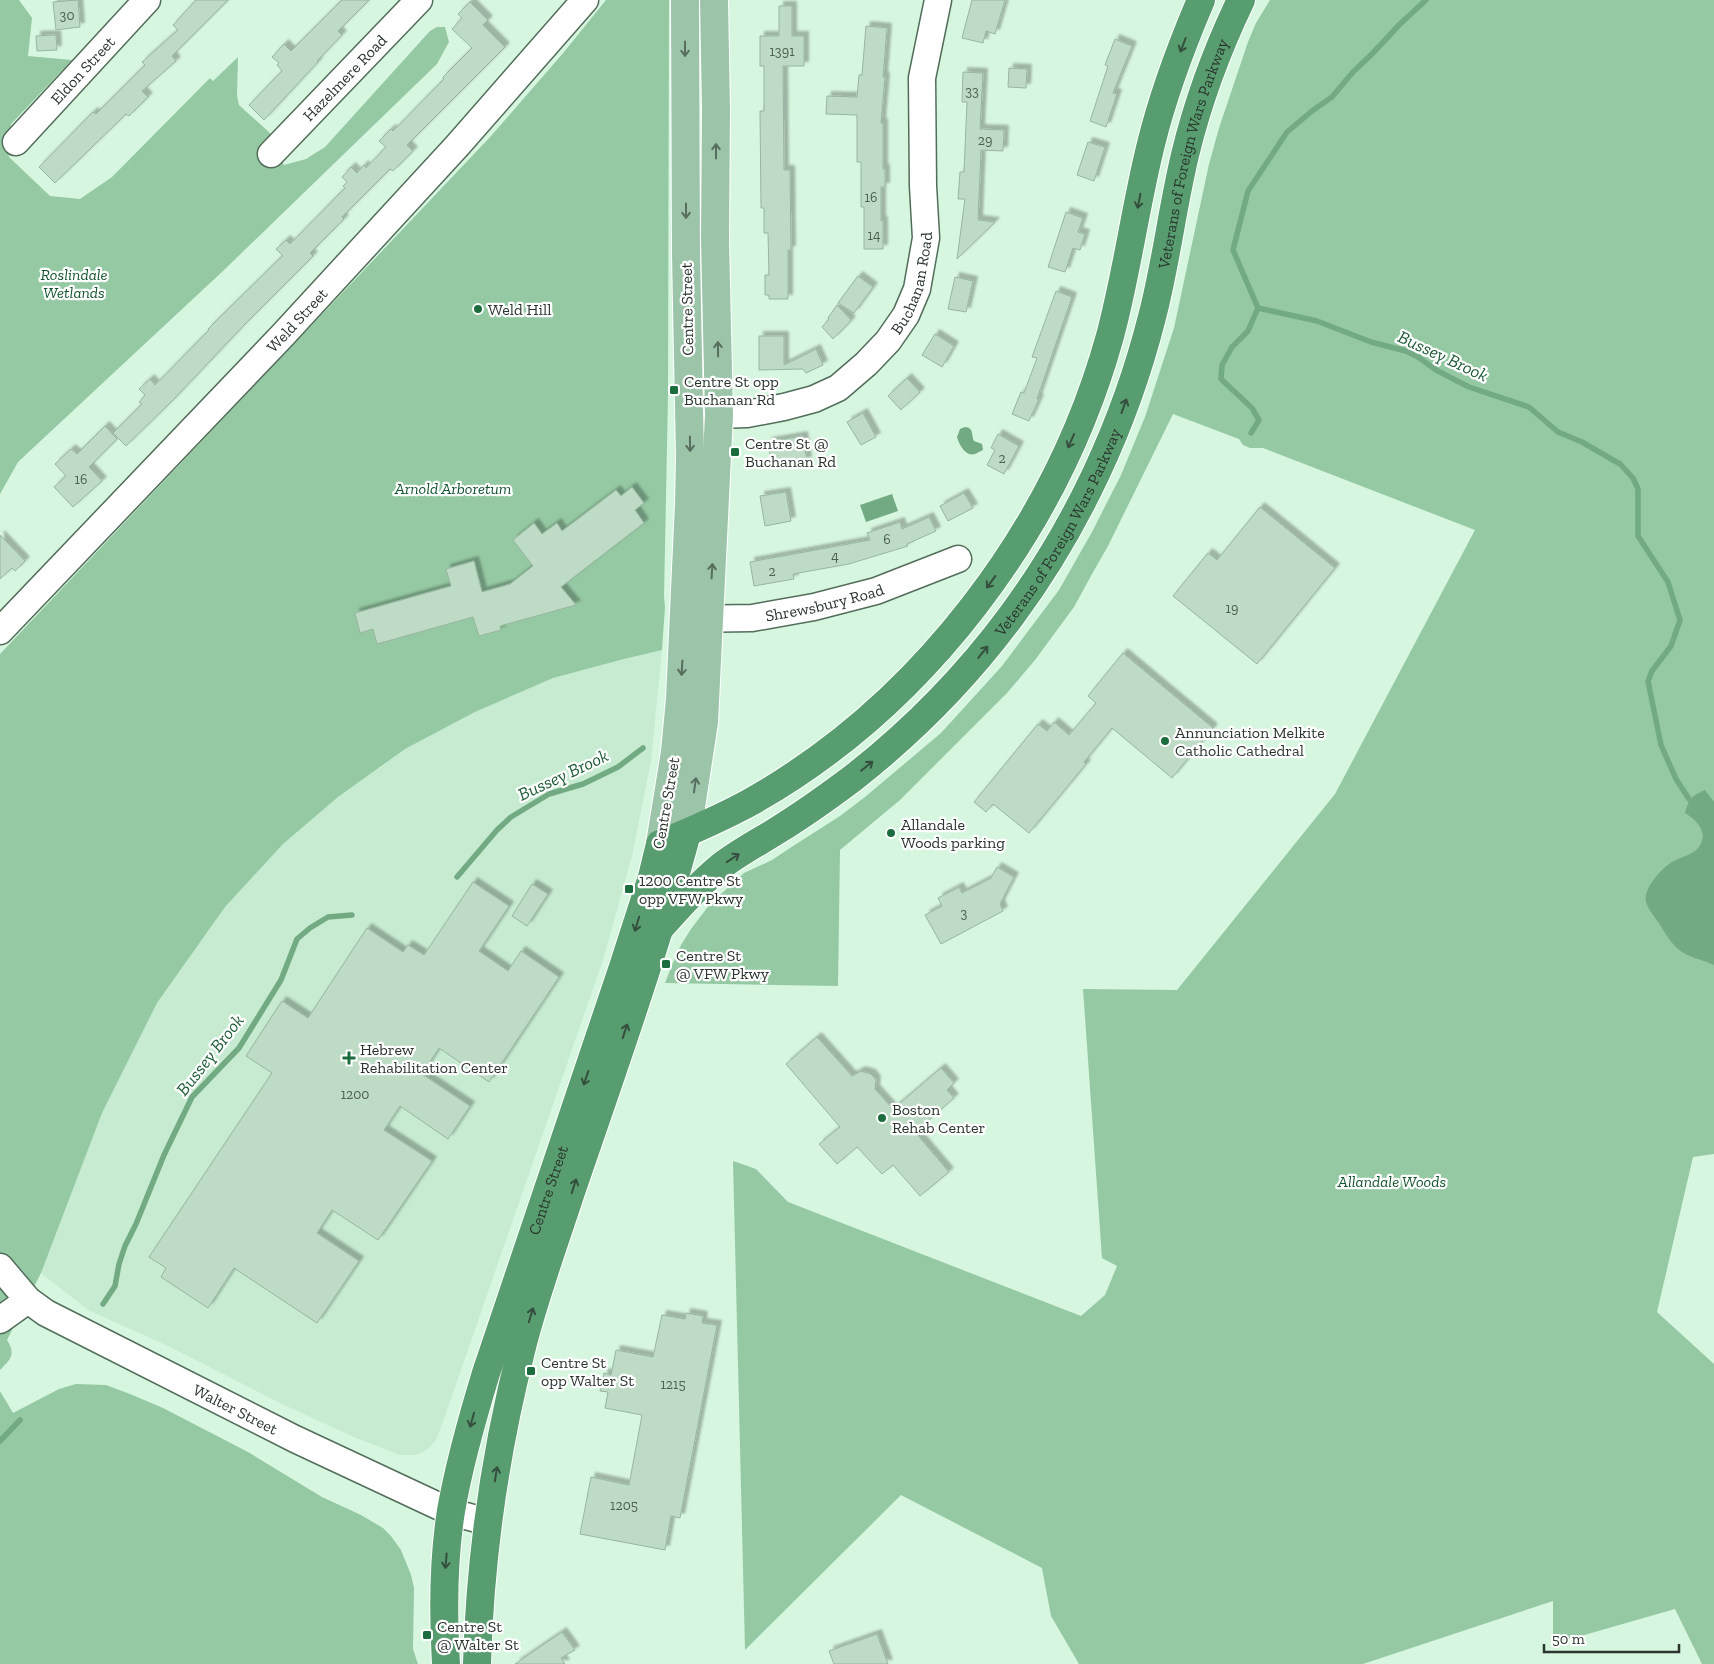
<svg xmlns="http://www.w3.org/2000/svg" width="1714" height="1664" font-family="'Zilla Slab',serif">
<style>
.built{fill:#c6ebd0}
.green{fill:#94c9a3}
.water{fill:#72aa83}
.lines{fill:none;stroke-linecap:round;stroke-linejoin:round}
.stream{stroke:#72aa83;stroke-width:5.5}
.building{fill:#bedcc5;stroke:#98b59f;filter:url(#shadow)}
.minor-casing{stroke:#526d5a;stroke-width:29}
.major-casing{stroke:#fff;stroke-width:30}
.highway-casing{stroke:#fff;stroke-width:30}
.minor{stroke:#fff;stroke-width:26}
.major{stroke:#9bc4a9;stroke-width:28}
.highway{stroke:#589d6f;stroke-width:28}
.oneway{stroke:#354f3e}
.oneway2{stroke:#576e5f}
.poi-dot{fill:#1c6d3e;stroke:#fff;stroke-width:2}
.labels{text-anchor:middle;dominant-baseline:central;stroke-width:4.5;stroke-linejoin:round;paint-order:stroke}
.number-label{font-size:14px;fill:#4e5f53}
.street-label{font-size:16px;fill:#29352d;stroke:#fff}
.park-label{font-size:16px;font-style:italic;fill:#14542f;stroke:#fff}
.poi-label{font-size:16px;fill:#29352d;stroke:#fff;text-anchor:start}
.water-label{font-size:18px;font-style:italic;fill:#1e5c36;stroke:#fff}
</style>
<defs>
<filter id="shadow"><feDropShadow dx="4.5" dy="-4.5" stdDeviation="1" flood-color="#0004"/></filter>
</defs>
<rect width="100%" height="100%" fill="#d7f6df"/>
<path class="built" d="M662,650L651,761L632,856L603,960L444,1419L436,1440L429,1448L421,1453L414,1455H400L356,1438L284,1405L168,1346L88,1310L41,1273L102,1113L157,1003L225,907L283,844L338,797L405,749L475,712L552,678L624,659Z"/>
<g class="green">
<path d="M0,0H19L32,18L28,56L72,60L11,124L8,152L9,157L50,196L80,199L112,177L210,78L213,81L238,57L237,96L239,105L271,134L267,138L270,140L284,165L306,159L325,147L430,31L437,27H445L449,42L437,64L223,271L18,462L0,494Z"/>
<path d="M606,0H669L668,396L664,597L665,607L662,650L624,659L553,678L475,712L405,749L338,797L283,844L225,907L157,1003L102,1113L41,1273L7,1340C16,1354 11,1359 0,1370V654L491,136L564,52Z"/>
<path d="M1270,0H1714V1154L1693,1157L1657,1312L1714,1364V1664H1702L1675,1609L1553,1644V1601L1363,1664H1079L1051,1616L1042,1568L901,1495L745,1650L733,1161L756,1169L788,1202L1081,1316L1105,1295L1117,1266L1102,1258L1083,989L1177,990L1335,794L1475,530L1263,448H1250L1243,445L1239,439L1173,414L1108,546L1092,574L1074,607L1035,660L1007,693L900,800L840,850L838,986L665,983L672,965L681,945L691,929L710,904L744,873L772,860L790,848L840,816L865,797L941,733L1002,666L1059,590L1092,532L1121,475L1145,417L1174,328L1209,164L1219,128L1248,42L1256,23Z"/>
<path d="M76,1384L106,1385L130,1394L163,1408L248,1452L322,1497L361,1515L383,1528L391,1536L401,1550L411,1575L414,1588L413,1649L418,1664H0V1391L13,1413L59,1389Z"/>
</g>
<g class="water">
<path d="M965,427C974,428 971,434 974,441L982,444L983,450C980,451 978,453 975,454C965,457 959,444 957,437L960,429Z"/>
<path d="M892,494L898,511L866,522L860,505Z"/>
<path d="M1705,790L1714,802V965C1704,960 1691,958 1682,952C1671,945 1665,932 1658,922C1654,916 1648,909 1646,902C1643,888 1661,869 1672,862C1680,857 1693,855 1699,847C1709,833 1697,820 1685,813C1689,799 1691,796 1705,790Z"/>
</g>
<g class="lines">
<g class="stream">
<path d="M1258,308L1317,321L1371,342L1406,351L1418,357L1436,370L1469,387L1529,407L1558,432L1582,442L1620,464L1633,478L1638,489V536L1668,582L1680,620L1671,646L1652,671L1648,681L1661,745L1676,779L1689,799"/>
<path d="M1258,308L1233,250L1248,191L1287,132L1312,111L1332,97L1353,72L1372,54L1400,24L1426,0"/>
<path d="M1251,433L1259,420L1252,408L1221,379L1222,365L1232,347L1248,331L1258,308"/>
<path d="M457,877L497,830L511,817L549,794L583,784L618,767L643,748"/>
<path d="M103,1304L115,1286L119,1264L125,1246L136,1224L164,1155L192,1097L239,1048L281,980L297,939L310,928L328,917L352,915"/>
<path d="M0,1441L20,1420"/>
</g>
</g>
<g class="building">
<path d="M78,0L80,27L56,30L53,2Z"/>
<path d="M196,0H228L172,56L176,61L142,91L148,97L129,116L126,114L55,183L39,167L93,112L96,114L145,65L142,62L178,30L173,25Z"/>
<path d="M342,0H369L338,31L342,35L317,61L318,62L264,120L249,105L282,71L277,65L279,63L272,57L284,44L291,51Z"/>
<path d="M972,0H1005L995,34L986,31L983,43L962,38Z"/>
<path d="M470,2L488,20L483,25L505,47L407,145L413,151L393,171L390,169L342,217L344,219L310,253L313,256L244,325L175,398L126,446L113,433L142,404L139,402L145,395L139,389L150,379L155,385L209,330L208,329L277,261L283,256L276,249L286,240L290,244L345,188L343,186L347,182L342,177L351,167L357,173L364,165L366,168L386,147L379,141L391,129L393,131L444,79L443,77L472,48L452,29L462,18L458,14Z"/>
<path d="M779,6H792V36H804V66H783L784,170H790L791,250H788V299H769V295H765V275H769L768,233H764V208H761L760,111H764V66H760V36H779Z"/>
<path d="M866,26L887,28L883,77H885L881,123H883V169H885V187H881V221H883V249H864V207H861V162H857V115L826,114L827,96L857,97L859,75H862Z"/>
<path d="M56,35L57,50L37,51L36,36Z"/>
<path d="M1115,39L1132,46L1113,93L1117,94L1106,127L1090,121L1108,66L1105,65Z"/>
<path d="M1009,68L1027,69L1026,88L1008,87Z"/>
<path d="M963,72L983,73L980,129L1004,130L1003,151L981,150L978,220L995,222L957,259L965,199H958L960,172H964L967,102H962Z"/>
<path d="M1088,142L1105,147L1094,181L1077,175Z"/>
<path d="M1066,212L1083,218L1078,232L1085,234L1080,250L1073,248L1065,272L1048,267Z"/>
<path d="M858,276L873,287L854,313L838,303Z"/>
<path d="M955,277L973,281L966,312L948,309Z"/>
<path d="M1056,291L1072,297L1037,399H1039L1029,421L1012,414L1021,392L1024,393L1037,358L1032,357Z"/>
<path d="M837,305L850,319V322L833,339L822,327L829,319L828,318Z"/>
<path d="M935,334L954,346L942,367L922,355Z"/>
<path d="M759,336H784V365L816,349L823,365L806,373L803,369L759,370Z"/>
<path d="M907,378L920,392L901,410L888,396Z"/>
<path d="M863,413L876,437L861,445L847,422Z"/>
<path d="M105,426L117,439L89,467L102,481L73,507L54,487L66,476L55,464L71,449L77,454Z"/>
<path d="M998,434L1019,446L1004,474L987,465L995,450L991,448Z"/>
<path d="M803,436L807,461L772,467L768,442Z"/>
<path d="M632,487L644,503L635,510L644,523L561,587L576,605L500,626L501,630L479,636L473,617L377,644L373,629L360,633L355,613L451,586L446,569L474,561L482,592L510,584L533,566L513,540L534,523L542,534L557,523L562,531L616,490L621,496Z"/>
<path d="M786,492L791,521L765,526L760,496Z"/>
<path d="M964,493L973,508L948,521L940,506Z"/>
<path d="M1260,507L1335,568L1257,664L1173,596L1208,553L1217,560Z"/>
<path d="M929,517L936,531L907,544L908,546L849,564L793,574L794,579L754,586L750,562L870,540L867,533L900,522L902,529Z"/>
<path d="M0,535L25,561L15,571L12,568L0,579Z"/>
<path d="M1123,653L1213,728L1172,778L1112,728L1084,762L1086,764L1029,833L993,804L986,812L974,802L1038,724L1047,731L1054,722L1069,735L1096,703L1088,696Z"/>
<path d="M997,867L1014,877L1000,904L1003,911L941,944L925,915L942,906L938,898L959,887L962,893L991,878Z"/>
<path d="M473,882L509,906L479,951L508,971L521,951L559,977L489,1082L439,1048L422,1074L470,1106L448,1139L400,1106L384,1130L432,1161L378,1240L332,1210L317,1233L359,1261L317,1323L234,1268L208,1308L161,1277L166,1268L149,1257L272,1073L246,1056L282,1001L308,1018L367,928L403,952L408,945L424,955Z"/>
<path d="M532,884L548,894L527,926L512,916Z"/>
<path d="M817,1037L852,1076L861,1071L871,1074L876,1080L875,1089L893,1109L941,1068L954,1083L947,1090L954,1098L915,1132L949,1172L920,1196L893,1165L882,1174L857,1147L837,1164L819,1144L840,1127L786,1064Z"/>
<path d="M686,1313L703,1316L702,1323L717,1325L680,1518L671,1516L665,1550L580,1534L591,1477L629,1485L642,1415L605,1408L608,1392L600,1391L604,1373L611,1375L616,1350L653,1357L662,1315L685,1319Z"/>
<path d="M562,1632L575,1650L561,1658L565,1664H515Z"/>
<path d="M877,1634L888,1664H834L829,1651Z"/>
</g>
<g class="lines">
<defs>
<g id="minor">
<path id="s1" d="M16,142L147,0"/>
<path id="s2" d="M271,154L419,0"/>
<path id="s3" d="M689,416L747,414L784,407L814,399L838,388L866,364L888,341L906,315L917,289L926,238L923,186L922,78L938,0"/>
<path id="s4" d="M687,619L752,618L814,607L876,591L958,559"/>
<path id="s5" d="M0,631L282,336L457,146L585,0"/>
<path id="s6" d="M0,1267L28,1300L46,1313L295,1439L451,1512L488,1522"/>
<path d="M0,1320L28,1300"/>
</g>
<g id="major">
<path d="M687,833L704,722L719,415L715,240L716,109L714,0"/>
<path d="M660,844L675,752L680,699L689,504L690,457L686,254L685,0"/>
</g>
<g id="highway">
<path id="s7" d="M660,928C679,907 698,885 720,867C738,853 759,842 778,830C804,814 829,796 853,778C913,731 967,676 1012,615C1077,527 1125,424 1152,317C1166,264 1172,209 1185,155C1198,101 1217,50 1241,0"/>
<path id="s8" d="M446,1664C443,1613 443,1561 451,1511C459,1464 472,1419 486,1373L623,967L652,877L660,844C689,832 719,819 747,804C922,707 1057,528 1110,336C1127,273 1135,208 1151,144C1163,95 1181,47 1201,0"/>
<path d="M477,1664C480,1556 496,1447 523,1343C536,1293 554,1244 570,1195C611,1075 654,955 687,833"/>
</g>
</defs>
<use href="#minor" class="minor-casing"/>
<use href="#major" class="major-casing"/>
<use href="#highway" class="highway-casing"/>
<use href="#minor" class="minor"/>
<use href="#major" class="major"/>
<use href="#highway" class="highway"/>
</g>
<defs><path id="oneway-shaft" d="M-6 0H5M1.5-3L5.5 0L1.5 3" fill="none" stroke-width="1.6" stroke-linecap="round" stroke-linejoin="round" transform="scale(1.25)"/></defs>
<g class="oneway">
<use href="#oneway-shaft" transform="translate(1183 45) rotate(111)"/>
<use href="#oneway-shaft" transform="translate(1139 201) rotate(101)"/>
<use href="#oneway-shaft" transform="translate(1124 406) rotate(-70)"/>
<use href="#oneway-shaft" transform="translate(1071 441) rotate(114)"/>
<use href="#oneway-shaft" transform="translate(991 582) rotate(126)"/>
<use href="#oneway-shaft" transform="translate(983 652) rotate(-51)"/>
<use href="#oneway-shaft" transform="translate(867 766) rotate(-39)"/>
<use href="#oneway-shaft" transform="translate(733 858) rotate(-34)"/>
<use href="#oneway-shaft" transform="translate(637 924) rotate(107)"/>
<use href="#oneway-shaft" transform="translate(625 1031) rotate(-72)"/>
<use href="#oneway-shaft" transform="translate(586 1078) rotate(109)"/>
<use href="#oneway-shaft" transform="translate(574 1186) rotate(-72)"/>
<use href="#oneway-shaft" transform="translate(531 1315) rotate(-73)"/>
<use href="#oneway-shaft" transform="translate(472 1420) rotate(106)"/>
<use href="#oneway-shaft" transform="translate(496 1474) rotate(-81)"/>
<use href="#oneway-shaft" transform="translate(446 1561) rotate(95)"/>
</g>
<g class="oneway2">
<use href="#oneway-shaft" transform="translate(685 49) rotate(90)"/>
<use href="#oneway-shaft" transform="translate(716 151) rotate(-90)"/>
<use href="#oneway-shaft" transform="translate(686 211) rotate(90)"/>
<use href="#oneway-shaft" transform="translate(718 349) rotate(-91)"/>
<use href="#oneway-shaft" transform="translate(690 444) rotate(89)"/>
<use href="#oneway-shaft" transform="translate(712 571) rotate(-87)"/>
<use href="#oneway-shaft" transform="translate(682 668) rotate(93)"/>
<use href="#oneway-shaft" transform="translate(695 785) rotate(-82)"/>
</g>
<g class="poi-dot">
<circle cx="478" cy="309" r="5"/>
<rect x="669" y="385" width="10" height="10" rx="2.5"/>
<rect x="730" y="447" width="10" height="10" rx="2.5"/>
<circle cx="1165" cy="741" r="5"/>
<circle cx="891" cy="833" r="5"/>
<rect x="624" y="884" width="10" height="10" rx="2.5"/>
<rect x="661" y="959" width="10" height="10" rx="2.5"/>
<path d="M346.5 1050.5h5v5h5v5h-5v5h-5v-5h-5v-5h5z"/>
<circle cx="882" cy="1118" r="5"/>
<rect x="526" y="1366" width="10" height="10" rx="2.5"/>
<rect x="422" y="1630" width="10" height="10" rx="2.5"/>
</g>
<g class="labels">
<g class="number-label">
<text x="67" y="15">30</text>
<text x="782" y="51">1391</text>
<text x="972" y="91">33</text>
<text x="985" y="140">29</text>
<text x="871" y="197">16</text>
<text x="874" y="235">14</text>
<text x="1002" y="458">2</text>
<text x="81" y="479">16</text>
<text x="887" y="539">6</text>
<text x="835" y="556">4</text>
<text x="772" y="571">2</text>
<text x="1232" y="608">19</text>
<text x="964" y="913">3</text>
<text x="355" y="1094">1200</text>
<text x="673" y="1384">1215</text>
<text x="624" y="1505">1205</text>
</g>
<g class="street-label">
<text stroke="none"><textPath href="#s1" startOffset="98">Eldon Street</textPath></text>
<text stroke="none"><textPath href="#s2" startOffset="106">Hazelmere Road</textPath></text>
<text stroke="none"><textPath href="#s7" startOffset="974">Veterans of Foreign Wars Parkway</textPath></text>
<text stroke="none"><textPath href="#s3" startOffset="286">Buchanan Road</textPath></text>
<text transform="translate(687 309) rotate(-91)">Centre Street</text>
<text stroke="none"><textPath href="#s5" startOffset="430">Weld Street</textPath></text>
<text stroke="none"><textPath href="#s7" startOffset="569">Veterans of Foreign Wars Parkway</textPath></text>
<text stroke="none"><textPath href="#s4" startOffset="139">Shrewsbury Road</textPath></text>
<text transform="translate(666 803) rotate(-80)">Centre Street</text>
<text stroke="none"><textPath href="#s8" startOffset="489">Centre Street</textPath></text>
<text stroke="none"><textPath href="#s6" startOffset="278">Walter Street</textPath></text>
</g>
<g class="park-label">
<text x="74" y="274">Roslindale<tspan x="74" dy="18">Wetlands</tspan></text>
<text x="453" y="488">Arnold Arboretum</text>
<text x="1392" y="1181">Allandale Woods</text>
</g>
<g class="poi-label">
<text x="488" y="309">Weld Hill</text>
<text x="684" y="381">Centre St opp<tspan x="684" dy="18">Buchanan Rd</tspan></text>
<text x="745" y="443">Centre St @<tspan x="745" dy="18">Buchanan Rd</tspan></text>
<text x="1175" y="732">Annunciation Melkite<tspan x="1175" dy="18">Catholic Cathedral</tspan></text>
<text x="901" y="824">Allandale<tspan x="901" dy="18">Woods parking</tspan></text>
<text x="639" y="880">1200 Centre St<tspan x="639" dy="18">opp VFW Pkwy</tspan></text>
<text x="676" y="955">Centre St<tspan x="676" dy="18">@ VFW Pkwy</tspan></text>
<text x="360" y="1049">Hebrew<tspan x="360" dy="18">Rehabilitation Center</tspan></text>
<text x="892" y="1109">Boston<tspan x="892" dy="18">Rehab Center</tspan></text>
<text x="541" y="1362">Centre St<tspan x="541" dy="18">opp Walter St</tspan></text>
<text x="437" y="1626">Centre St<tspan x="437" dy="18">@ Walter St</tspan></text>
</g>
<g class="water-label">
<text transform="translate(1443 356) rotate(25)">Bussey Brook</text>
<text transform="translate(563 775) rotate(-25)">Bussey Brook</text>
<text transform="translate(210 1055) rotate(-52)">Bussey Brook</text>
</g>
</g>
<path d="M1544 1644v8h135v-8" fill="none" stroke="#29352d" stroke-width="2.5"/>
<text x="1552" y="1644" font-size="15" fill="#29352d" stroke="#ffffff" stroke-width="4" paint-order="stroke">50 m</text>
</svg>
